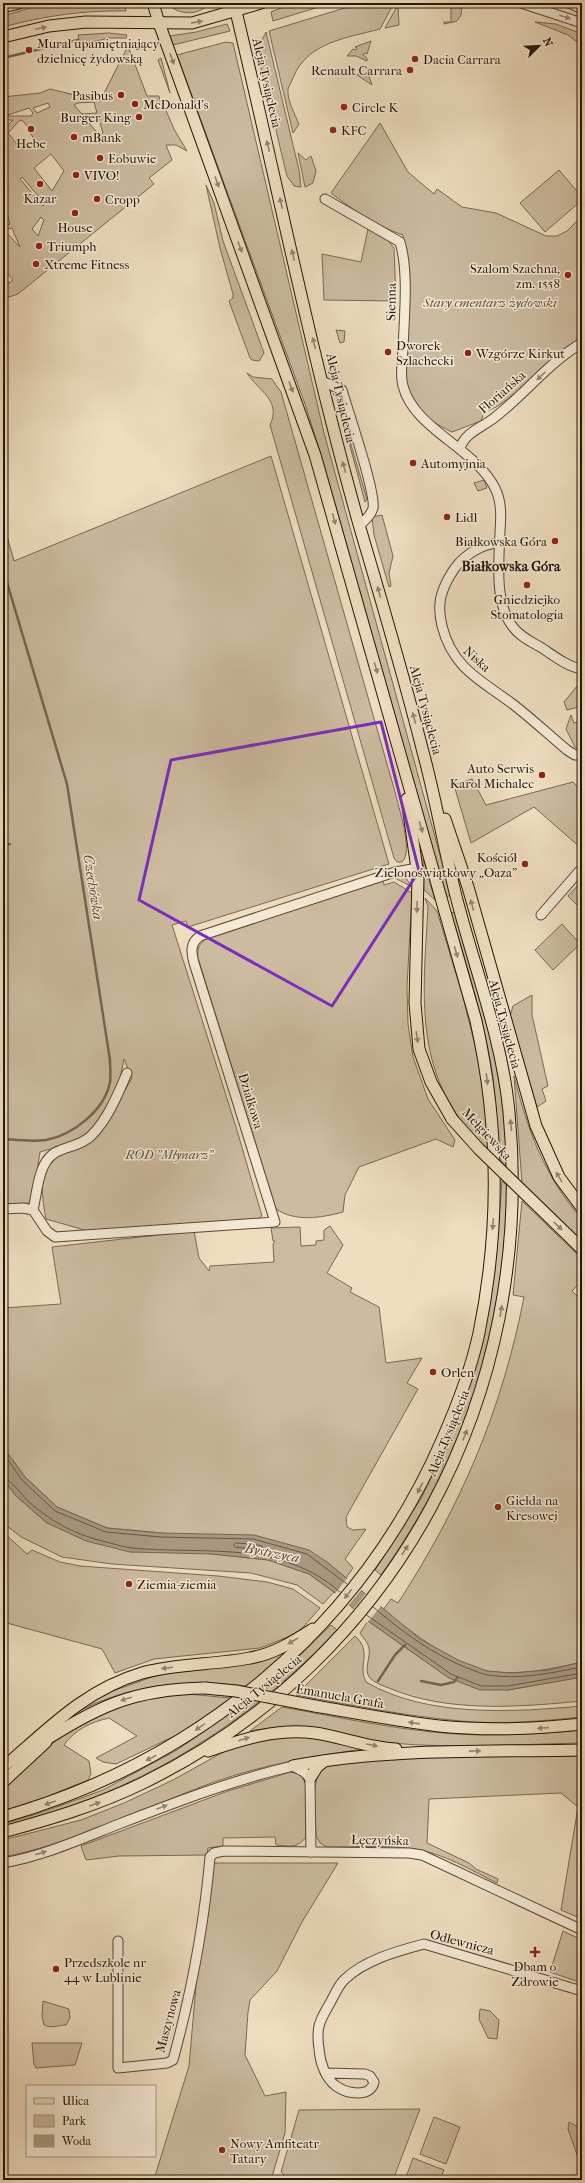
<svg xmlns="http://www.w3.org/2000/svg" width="585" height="2183" font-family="'IM FELL French Canon',serif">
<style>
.green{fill:#ccbba0;stroke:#7a6854;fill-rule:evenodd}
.water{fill:#aa9981;stroke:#766451}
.pier{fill:#eeddbf}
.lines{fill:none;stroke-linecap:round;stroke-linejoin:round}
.shore{stroke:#685644;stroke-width:1}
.stream{stroke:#766451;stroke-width:2.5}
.minor-casing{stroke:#594636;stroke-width:11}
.major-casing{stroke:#271408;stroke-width:13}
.minor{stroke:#f4e9d5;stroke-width:9}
.major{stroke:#eeddbf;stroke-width:11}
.major-bridge-casing{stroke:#271408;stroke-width:13;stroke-linecap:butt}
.major-bridge{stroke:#eeddbf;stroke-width:11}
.oneway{fill:#988979}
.oneway2{fill:#94836d}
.marked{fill:none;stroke:#7b2cbf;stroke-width:3;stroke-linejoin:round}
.poi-dot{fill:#8f2418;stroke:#f4e9d5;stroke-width:1.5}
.labels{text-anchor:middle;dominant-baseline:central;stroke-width:3;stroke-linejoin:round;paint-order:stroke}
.poi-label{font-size:13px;fill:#271408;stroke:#f4e9d5;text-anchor:start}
.street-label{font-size:13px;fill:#271408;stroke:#f4e9d5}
.park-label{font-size:13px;font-style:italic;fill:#614e3d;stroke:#f4e9d5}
.neighbourhood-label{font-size:14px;font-weight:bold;fill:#271408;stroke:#f4e9d5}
.water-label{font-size:14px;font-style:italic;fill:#5b4938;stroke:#f4e9d5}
</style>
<rect width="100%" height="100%" fill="#eeddbf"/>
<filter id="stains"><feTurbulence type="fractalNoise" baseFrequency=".005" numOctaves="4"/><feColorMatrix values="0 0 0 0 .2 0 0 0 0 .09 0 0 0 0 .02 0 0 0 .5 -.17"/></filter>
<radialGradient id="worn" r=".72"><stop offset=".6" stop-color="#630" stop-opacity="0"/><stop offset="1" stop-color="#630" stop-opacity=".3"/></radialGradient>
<g class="green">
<path d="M47,3H124L126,11C84,10 44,16 3,27V16Z"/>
<path d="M166,3H210C197,17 179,15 166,3Z"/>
<path d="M294,3H332L273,21L271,12Z"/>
<path d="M361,3H394L380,29C347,38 307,42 293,78C292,81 289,86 288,89C287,100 295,115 299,124L293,133L269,31Z"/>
<path d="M399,3H449L462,7L461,15L457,21L444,24V22H451V5L398,6L399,25L385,28Z"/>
<path d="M535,22L556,24L582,34V46L568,35Z"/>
<path d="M227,24L230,31L173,45L170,36L196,32Z"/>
<path d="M266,32L299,170L301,187L294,186L287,176L258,56L257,43L261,42Z"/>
<path d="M109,33L127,35L126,38H109L80,45L78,35Z"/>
<path d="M371,41L367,54L364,53L363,55L367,58V61L356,56H347L353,49L356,50L357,48L355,47Z"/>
<path d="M226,42L233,43L324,433L451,895L446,897L323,461L305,404L177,55Z"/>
<path d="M128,46L147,96H159L161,106H164L174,129L187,151L176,145H166L172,160L149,178L154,184L18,294L3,299V276L9,283L13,280L3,268V226L10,224L7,214L3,217V130L13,120H3V97L40,93L50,89L100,101ZM94,102L97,113L82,114L74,105L78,103ZM48,103L50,107L37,113L33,108ZM29,108L33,113L31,116H5ZM98,117L103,133L99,135L85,118ZM22,120L32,132L30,133L35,140L22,150L8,133L19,121ZM51,154L64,171L52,191L34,168ZM22,177L45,204L43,206L20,179ZM41,217L44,220L38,236L32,229ZM12,228L20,247L4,230Z"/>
<path d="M161,58L170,93L158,60Z"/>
<path d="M361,73L369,76L372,85L357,75Z"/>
<path d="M380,123L408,172L434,194L437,189L462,207L496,213L546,236H557L567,231L582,216V338C544,356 522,397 484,413L481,421L452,432C422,418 409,403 404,369L405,254L403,235C376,226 353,210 331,193Z"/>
<path d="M298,153L306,160L311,156L316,171L313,183L305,187Z"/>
<path d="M559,170L582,197V200L545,232L520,203Z"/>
<path d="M206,185L214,203L223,241L264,353L259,361L252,360L250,358L229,301L233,298V294L220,248Z"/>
<path d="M368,229L387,239L394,248L396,301L324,300L322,254L361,262Z"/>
<path d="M336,330L345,331L344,342L340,343Z"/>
<path d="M247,373L253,377L272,379L281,392L395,792C398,806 414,852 402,862H397L394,858L270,425C282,400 258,391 247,373Z"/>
<path d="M335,390L364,489L367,499L365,502Z"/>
<path d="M271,456L389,864L188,927L186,921L172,925L236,1127L262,1216L258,1219L88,1231L46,1219C42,1199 39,1176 50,1158L100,1132L132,1078L124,1059L118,1089L108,1110L81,1140L40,1152L32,1203L3,1204V522L14,561Z"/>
<path d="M484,480L487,488L478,491L474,483Z"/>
<path d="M382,515L393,556L389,573L391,586L389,587L374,535L372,517Z"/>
<path d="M582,680V706L567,710L564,702Z"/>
<path d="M571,715L574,723L582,721V751L575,747L566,729Z"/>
<path d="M472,779L486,805L573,782L582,792V849L534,807L471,843L454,785Z"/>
<path d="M423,859L424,861L435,900L424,890Z"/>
<path d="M397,876L406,878L412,887L395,878Z"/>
<path d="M383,881L384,885L394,882L412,893L407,987L408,1024L413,1057L428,1099L455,1140L453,1147L436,1139L359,1167L345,1195L343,1212C321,1218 295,1222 276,1209L198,958C197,948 199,944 207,938Z"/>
<path d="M582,881V910L568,896Z"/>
<path d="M425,898L437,911L463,997L478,1058L485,1102L489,1151C479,1141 468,1131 460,1119C414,1057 424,980 428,907Z"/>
<path d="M455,912L493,1045L505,1114L508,1168L499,1159C497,1128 496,1096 491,1065C482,1013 466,963 451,913Z"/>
<path d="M562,924L580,944L553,970L535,950Z"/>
<path d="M532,995V1015L548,1086L542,1089L546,1101L537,1107L510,1016L513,1006Z"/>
<path d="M514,1076C528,1131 544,1176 582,1219V1241L522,1183Z"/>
<path d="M502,1181L510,1188C505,1229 504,1272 496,1312C480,1406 436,1497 381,1575L375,1570L422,1497L454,1427L470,1384L497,1247Z"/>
<path d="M522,1201L582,1259V1280L572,1291L582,1301V1662C551,1669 520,1676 488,1671C455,1666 410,1631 383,1610L391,1599L398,1603C461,1506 502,1410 524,1297L513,1295Z"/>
<path d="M330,1226L343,1245L327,1273L352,1288L350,1292L379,1307L386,1363L422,1358L407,1383L418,1389L346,1517L347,1527L353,1530L366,1529L345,1559L353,1568L346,1578L327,1562L161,1533L107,1528L57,1507L25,1477L3,1447V1308L61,1304L52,1247L194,1231L199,1258L209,1271L210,1266L274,1262L273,1244L275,1241H273L271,1228L300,1227L301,1246L316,1245V1241L324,1240V1230Z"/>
<path d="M3,1479L16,1496L47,1523L212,1554L269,1560L309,1574L334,1592L323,1604L297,1585L251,1573L112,1564L62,1557L21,1537L3,1523Z"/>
<path d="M3,1532L27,1554L32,1550L60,1562L80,1566L218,1576L267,1582L293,1589L320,1608L298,1633L260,1648L154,1659L115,1673L102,1649L3,1622Z"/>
<path d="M368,1621L449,1678L508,1690L582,1677V1701C520,1707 447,1713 389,1688C383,1686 375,1683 370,1678C363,1670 371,1658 369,1648C368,1642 363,1638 360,1633Z"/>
<path d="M331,1625L337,1630C247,1726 132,1796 3,1826V1824L43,1812L103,1790L177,1750L264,1690Z"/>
<path d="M355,1636C373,1652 357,1665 366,1682C427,1718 515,1712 582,1706V1717C542,1721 501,1725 461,1721C405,1716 351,1705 296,1695Z"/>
<path d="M289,1650L247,1686C195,1681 148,1682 99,1702C85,1707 72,1716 59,1723L104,1694L155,1676Z"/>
<path d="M187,1694L231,1698L181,1733L116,1764L103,1762L96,1758L137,1736L109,1718C91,1722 74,1730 64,1745L89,1761L91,1774L88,1780L46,1797L3,1811V1788C31,1760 60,1734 94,1716C122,1701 156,1697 187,1694Z"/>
<path d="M282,1707C349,1719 419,1735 487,1735C519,1735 551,1733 582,1730V1743C519,1744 454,1749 391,1743C340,1738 304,1721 250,1731Z"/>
<path d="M282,1736L319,1738L364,1749C313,1756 263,1765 214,1782C146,1807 73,1844 3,1857V1840L81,1820L124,1803L173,1780L234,1746Z"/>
<path d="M582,1756V1919L561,1910L578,1807L561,1793L429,1799L427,1843L469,1863L476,1869L498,1879L497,1883C471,1870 443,1853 414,1849C388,1845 354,1847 327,1847L320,1843L316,1836C316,1818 308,1774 327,1766C411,1753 497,1757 582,1756Z"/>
<path d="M291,1772L300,1774L306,1784V1837C297,1849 289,1846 276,1845L275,1837L223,1838V1846L208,1848L207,1855L119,1856L86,1860L81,1846L228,1791Z"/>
<path d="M214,1863H338L302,1922L277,1971L250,2000L248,2012L245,2055L265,2096L286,2092L285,2133L271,2180H164L155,2176L189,2066L197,1974L208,1915Z"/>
<path d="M563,1931L582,1940V1983L550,1972Z"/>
<path d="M43,2001L69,2009L70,2018L66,2025C59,2025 51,2029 44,2025L42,2016Z"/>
<path d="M480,2009L490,2011L499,2020L497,2039L488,2038L479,2019Z"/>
<path d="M32,2043H82L75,2065L36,2068L34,2064Z"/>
<path d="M420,2109L393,2180H293L285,2176L281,2172L299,2110Z"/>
<path d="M434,2117L460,2127L446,2164L420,2154Z"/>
<path d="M569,2122L582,2129V2169L568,2129Z"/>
<path d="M413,2158L444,2170L440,2180H405Z"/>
</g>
<path class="water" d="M3,1447L25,1477L57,1507L107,1528L161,1533L254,1535L309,1550L327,1562L420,1639L458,1660L487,1671L511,1673L548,1670L582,1662V1677L508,1690H480L449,1678L368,1621L334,1592L309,1574L268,1560L212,1554L130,1552L86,1541L47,1523L16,1496L3,1479Z"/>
<g class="pier">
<path d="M348,1577L362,1589L348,1606L334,1595Z"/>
<path d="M366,1593L381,1606L367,1623L352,1611Z"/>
</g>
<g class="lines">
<g class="shore">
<path d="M3,1453L22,1480L55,1511L106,1532L161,1537L253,1539L307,1554L347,1584"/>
<path d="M3,1477C9,1478 23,1496 29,1502C52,1522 72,1533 102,1541C112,1543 122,1547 132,1548C205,1555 279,1539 340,1592"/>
<path d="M236,1543L252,1544L262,1546L263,1548L261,1550L235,1547L234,1545Z"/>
<path d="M372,1606C401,1631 432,1654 467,1668C474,1670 481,1674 488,1675C519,1680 551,1673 582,1667"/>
<path d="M365,1614L451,1674L481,1686H508L582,1673"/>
</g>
<g class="stream">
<path d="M3,58L78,40"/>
<path d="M3,569L67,784L110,1060C110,1067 111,1075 110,1082C105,1110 73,1135 46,1140C33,1142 17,1140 3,1139"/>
<path d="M3,846L10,844"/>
<path d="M378,1681L395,1655L405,1645"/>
<path d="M421,1681L441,1685L454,1682L457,1678"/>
</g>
<defs>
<g id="minor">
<path d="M521,3L582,23"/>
<path d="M569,3L582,9"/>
<path d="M325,199L400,242C409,273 404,317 403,350C402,362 400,375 403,386C414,429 474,447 495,488C502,502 501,517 500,532C499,561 494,603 513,627C520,637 532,642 542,648C554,656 568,667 582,669"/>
<path d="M322,381L342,390C348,411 376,492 373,508C371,516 365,520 360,525"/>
<path d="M460,448C466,432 481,428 494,418C524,395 549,362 582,343"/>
<path d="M500,543C480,543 460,558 451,574C440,592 437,606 442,626C453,669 481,680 514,705C532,719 549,735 567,750L575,755H582"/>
<path d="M541,915L582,868"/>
<path d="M3,1209L23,1208L33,1210L47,1231L55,1237L275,1222L194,963C191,952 190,943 200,936L395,872L418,868"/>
<path d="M33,1210C38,1189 38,1157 61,1150C71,1146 83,1144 91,1136C108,1119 118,1094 127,1073"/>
<path d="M3,1768L12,1760"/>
<path d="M3,1863C43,1856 81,1839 119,1824C176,1802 233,1780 293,1766L304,1772L310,1778L311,1852"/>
<path d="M118,1941V2068L167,2063L173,2060C191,1994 204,1925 210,1857L214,1853L224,1851L409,1853L422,1855L582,1930"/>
<path d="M326,2073L365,2074L370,2076L374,2082C371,2098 347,2094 336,2086C325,2078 320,2062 319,2049C316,2027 319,2022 330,2003C334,1996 338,1986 344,1980C364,1960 398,1951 424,1944L582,1991"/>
</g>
<g id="major">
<path d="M3,7L19,3"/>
<path d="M3,37L49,26L86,22L192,23L261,3"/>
<path d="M407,799L418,876L415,1003L419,1049L431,1082L452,1119"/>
<path d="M445,819L468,887L536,1126L559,1177L582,1208"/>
<path d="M315,1706C356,1713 397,1721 439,1726C487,1731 534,1729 582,1724"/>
<path d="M37,1745C98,1707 131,1689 205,1688"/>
<path d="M208,1751C244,1739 277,1728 315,1733C342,1737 369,1748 396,1749"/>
<path d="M12,1760C53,1724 88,1689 142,1673C177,1663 215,1665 250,1658C274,1654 294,1641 313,1629"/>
<path d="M293,1766C388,1748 485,1752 582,1750"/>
<path d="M310,1778L317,1767L324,1761"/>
<path d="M3,1782L46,1742"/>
<path d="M3,1817C199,1761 360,1628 442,1440C457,1406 471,1370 479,1333C500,1230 499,1123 476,1021L315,455L159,23L153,3"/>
<path d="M3,1832C51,1819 98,1805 143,1783C398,1658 536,1393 509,1112C502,1038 474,967 456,896C444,848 436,800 423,752C404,677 382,602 360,528C311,355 276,178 234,3"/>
</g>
</defs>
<use href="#minor" class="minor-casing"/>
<use href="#major" class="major-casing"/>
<use href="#minor" class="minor"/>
<use href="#major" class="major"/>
<defs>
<g id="major-bridge">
<path d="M452,1119L479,1149L582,1249"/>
<path d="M205,1688L236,1691L315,1706"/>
</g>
</defs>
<use href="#major-bridge" class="major-bridge-casing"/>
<use href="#major-bridge" class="major-bridge"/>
</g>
<defs><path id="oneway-solid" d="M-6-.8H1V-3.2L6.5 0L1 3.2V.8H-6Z"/></defs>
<g class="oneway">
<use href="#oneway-solid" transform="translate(565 17) rotate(18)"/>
<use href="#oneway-solid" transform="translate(541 376) rotate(137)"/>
<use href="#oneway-solid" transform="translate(162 1807) rotate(-21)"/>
<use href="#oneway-solid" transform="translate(41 1853) rotate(-17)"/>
</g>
<g class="oneway2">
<use href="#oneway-solid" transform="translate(197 22) rotate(-11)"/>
<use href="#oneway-solid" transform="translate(41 28) rotate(-12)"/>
<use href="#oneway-solid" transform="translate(172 59) rotate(70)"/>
<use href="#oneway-solid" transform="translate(268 146) rotate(-103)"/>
<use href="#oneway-solid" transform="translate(217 182) rotate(70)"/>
<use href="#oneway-solid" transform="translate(281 203) rotate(-103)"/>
<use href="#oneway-solid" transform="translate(240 247) rotate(70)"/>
<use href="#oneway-solid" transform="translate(293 255) rotate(-103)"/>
<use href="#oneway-solid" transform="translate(314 343) rotate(-103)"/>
<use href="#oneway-solid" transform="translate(291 387) rotate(70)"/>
<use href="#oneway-solid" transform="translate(344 467) rotate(-106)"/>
<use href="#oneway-solid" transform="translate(334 519) rotate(75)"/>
<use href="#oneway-solid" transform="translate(379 592) rotate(-105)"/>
<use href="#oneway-solid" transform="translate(376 668) rotate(74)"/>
<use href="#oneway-solid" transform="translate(414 718) rotate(-105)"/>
<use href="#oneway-solid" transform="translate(421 827) rotate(74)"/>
<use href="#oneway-solid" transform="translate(472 905) rotate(-105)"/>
<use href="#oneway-solid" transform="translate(417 907) rotate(91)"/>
<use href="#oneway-solid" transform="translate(456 952) rotate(74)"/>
<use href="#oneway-solid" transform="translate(417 1037) rotate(82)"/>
<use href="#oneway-solid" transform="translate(487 1079) rotate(83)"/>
<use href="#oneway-solid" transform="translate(511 1125) rotate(-95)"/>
<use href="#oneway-solid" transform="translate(559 1177) rotate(-121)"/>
<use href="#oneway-solid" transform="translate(493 1224) rotate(94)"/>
<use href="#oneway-solid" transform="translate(558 1226) rotate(44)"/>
<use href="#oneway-solid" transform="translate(501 1311) rotate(-80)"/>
<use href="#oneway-solid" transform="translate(465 1435) rotate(-68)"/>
<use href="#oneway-solid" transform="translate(420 1488) rotate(118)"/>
<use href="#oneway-solid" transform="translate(405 1550) rotate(-57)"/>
<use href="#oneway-solid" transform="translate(348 1594) rotate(128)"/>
<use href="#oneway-solid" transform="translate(293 1641) rotate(149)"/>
<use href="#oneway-solid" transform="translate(167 1668) rotate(173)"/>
<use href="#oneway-solid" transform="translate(126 1699) rotate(163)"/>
<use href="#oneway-solid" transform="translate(414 1723) rotate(-172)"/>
<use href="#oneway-solid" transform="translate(200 1727) rotate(146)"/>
<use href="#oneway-solid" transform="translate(543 1728) rotate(176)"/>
<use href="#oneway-solid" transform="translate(244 1739) rotate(-17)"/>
<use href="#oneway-solid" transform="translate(372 1745) rotate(10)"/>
<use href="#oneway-solid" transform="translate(475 1751) rotate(-1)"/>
<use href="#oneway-solid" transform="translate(151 1758) rotate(152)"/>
<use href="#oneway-solid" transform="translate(50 1803) rotate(161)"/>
<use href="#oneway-solid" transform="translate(95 1804) rotate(-20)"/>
</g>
<path class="marked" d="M381,722L419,871L332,1006L139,900L171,760Z"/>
<g class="poi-dot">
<circle cx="29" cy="50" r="4"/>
<circle cx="415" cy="59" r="4"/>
<circle cx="410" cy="70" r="4"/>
<circle cx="121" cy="95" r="4"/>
<circle cx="135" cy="104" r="4"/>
<circle cx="344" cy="107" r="4"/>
<circle cx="139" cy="117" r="4"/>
<circle cx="31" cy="129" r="4"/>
<circle cx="333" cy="130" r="4"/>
<circle cx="74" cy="137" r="4"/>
<circle cx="100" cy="158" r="4"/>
<circle cx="76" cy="175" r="4"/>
<circle cx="40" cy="184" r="4"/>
<circle cx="97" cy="199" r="4"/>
<circle cx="75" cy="213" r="4"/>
<circle cx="39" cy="246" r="4"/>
<circle cx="36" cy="264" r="4"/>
<circle cx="568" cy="275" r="4"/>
<circle cx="388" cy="352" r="4"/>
<circle cx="468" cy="353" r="4"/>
<circle cx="413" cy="463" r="4"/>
<circle cx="447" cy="517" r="4"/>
<circle cx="555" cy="541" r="4"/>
<circle cx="527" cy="585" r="4"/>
<circle cx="542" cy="775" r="4"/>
<circle cx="525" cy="864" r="4"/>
<circle cx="433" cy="1372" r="4"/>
<circle cx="498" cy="1507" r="4"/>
<circle cx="129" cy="1584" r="4"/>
<path d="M533 1946h4v4h4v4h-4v4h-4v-4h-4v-4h4z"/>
<circle cx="56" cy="1969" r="4"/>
<circle cx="222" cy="2150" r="4"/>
</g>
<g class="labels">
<g class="poi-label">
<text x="37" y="43">Mural upamiętniający<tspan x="37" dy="15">dzielnicę żydowską</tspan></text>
<text x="423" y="59">Dacia Carrara</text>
<text x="402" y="70" text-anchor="end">Renault Carrara</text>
<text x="113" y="95" text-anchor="end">Pasibus</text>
<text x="143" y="104">McDonald's</text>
<text x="352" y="107">Circle K</text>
<text x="131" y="117" text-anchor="end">Burger King</text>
<text x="341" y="130">KFC</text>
<text x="82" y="137">mBank</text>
<text x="31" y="143" text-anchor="middle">Hebe</text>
<text x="108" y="158">Eobuwie</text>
<text x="84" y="175">VIVO!</text>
<text x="40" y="198" text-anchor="middle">Kazar</text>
<text x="105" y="199">Cropp</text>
<text x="75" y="227" text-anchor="middle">House</text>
<text x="47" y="246">Triumph</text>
<text x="44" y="264">Xtreme Fitness</text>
<text x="560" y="268" text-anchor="end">Szalom Szachna,<tspan x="560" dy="15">zm. 1558</tspan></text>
<text x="396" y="345">Dworek<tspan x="396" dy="15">Szlachecki</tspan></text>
<text x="476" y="353">Wzgórze Kirkut</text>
<text x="421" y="463">Automyjnia</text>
<text x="455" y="517">Lidl</text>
<text x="547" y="541" text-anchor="end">Białkowska Góra</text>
<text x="527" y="599" text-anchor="middle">Gniedziejko<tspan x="527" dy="15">Stomatologia</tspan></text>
<text x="534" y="768" text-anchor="end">Auto Serwis<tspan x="534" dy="15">Karol Michalec</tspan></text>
<text x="517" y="857" text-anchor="end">Kościół<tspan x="517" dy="15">Zielonoświątkowy „Oaza”</tspan></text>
<text x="441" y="1372">Orlen</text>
<text x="506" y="1500">Giełda na<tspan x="506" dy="15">Kresowej</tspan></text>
<text x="137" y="1584">Ziemia-ziemia</text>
<text x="64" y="1962">Przedszkole nr<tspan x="64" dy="15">44 w Lublinie</tspan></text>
<text x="535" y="1966" text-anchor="middle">Dbam o<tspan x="535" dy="15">Zdrowie</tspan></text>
<text x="230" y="2143">Nowy Amfiteatr<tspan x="230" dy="15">Tatary</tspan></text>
</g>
<g class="street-label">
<text transform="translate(267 83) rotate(77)">Aleja Tysiąclecia</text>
<text transform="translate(391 302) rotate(-89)">Sienna</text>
<text transform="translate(502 392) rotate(-41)">Floriańska</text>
<text transform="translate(341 398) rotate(77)">Aleja Tysiąclecia</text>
<text transform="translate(477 659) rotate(42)">Niska</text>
<text transform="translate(426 710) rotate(75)">Aleja Tysiąclecia</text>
<text transform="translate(505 1024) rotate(75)">Aleja Tysiąclecia</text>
<text transform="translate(251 1101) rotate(73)">Działkowa</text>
<text transform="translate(487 1134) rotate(47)">Mełgiewska</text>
<text transform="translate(448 1433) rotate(-68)">Aleja Tysiąclecia</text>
<text transform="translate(264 1686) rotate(-39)">Aleja Tysiąclecia</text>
<text transform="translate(340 1696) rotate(10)">Emanuela Grafa</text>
<text transform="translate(380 1840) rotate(1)">Łęczyńska</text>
<text transform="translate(462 1942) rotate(15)">Odlewnicza</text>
<text transform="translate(168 2021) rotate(-75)">Maszynowa</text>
</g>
<g class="park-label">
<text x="490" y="302">Stary cmentarz żydowski</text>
<text x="169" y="1154">ROD "Młynarz"</text>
</g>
<g class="neighbourhood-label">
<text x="511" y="566">Białkowska Góra</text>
</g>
<g class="water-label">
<text transform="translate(93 887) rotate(81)">Czechówka</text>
<text transform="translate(272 1553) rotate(11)">Bystrzyca</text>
</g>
</g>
<rect width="585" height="2183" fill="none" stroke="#eeddbf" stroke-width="16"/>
<rect x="4" y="4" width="577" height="2175" fill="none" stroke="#271408" stroke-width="2"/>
<rect x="8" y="8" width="569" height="2167" fill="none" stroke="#271408"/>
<rect x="26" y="2085" width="130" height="72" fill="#f4e9d5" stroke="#a29483"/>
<rect x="34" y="2098" width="20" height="6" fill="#eeddbf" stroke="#a29483"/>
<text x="62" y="2105" font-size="12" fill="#271408">Ulica</text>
<rect x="34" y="2115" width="20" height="12" fill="#ccbba0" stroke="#a29483"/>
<text x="62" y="2125" font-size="12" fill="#271408">Park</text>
<rect x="34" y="2135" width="20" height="12" fill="#aa9981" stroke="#a29483"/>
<text x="62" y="2145" font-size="12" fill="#271408">Woda</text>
<g transform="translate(539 46) rotate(66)" stroke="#f4e9d5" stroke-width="3" paint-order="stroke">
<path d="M0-3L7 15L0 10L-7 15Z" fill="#271408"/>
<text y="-6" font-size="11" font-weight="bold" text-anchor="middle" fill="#271408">N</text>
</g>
<rect width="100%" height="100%" filter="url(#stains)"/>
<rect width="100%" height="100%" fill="url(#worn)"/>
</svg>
